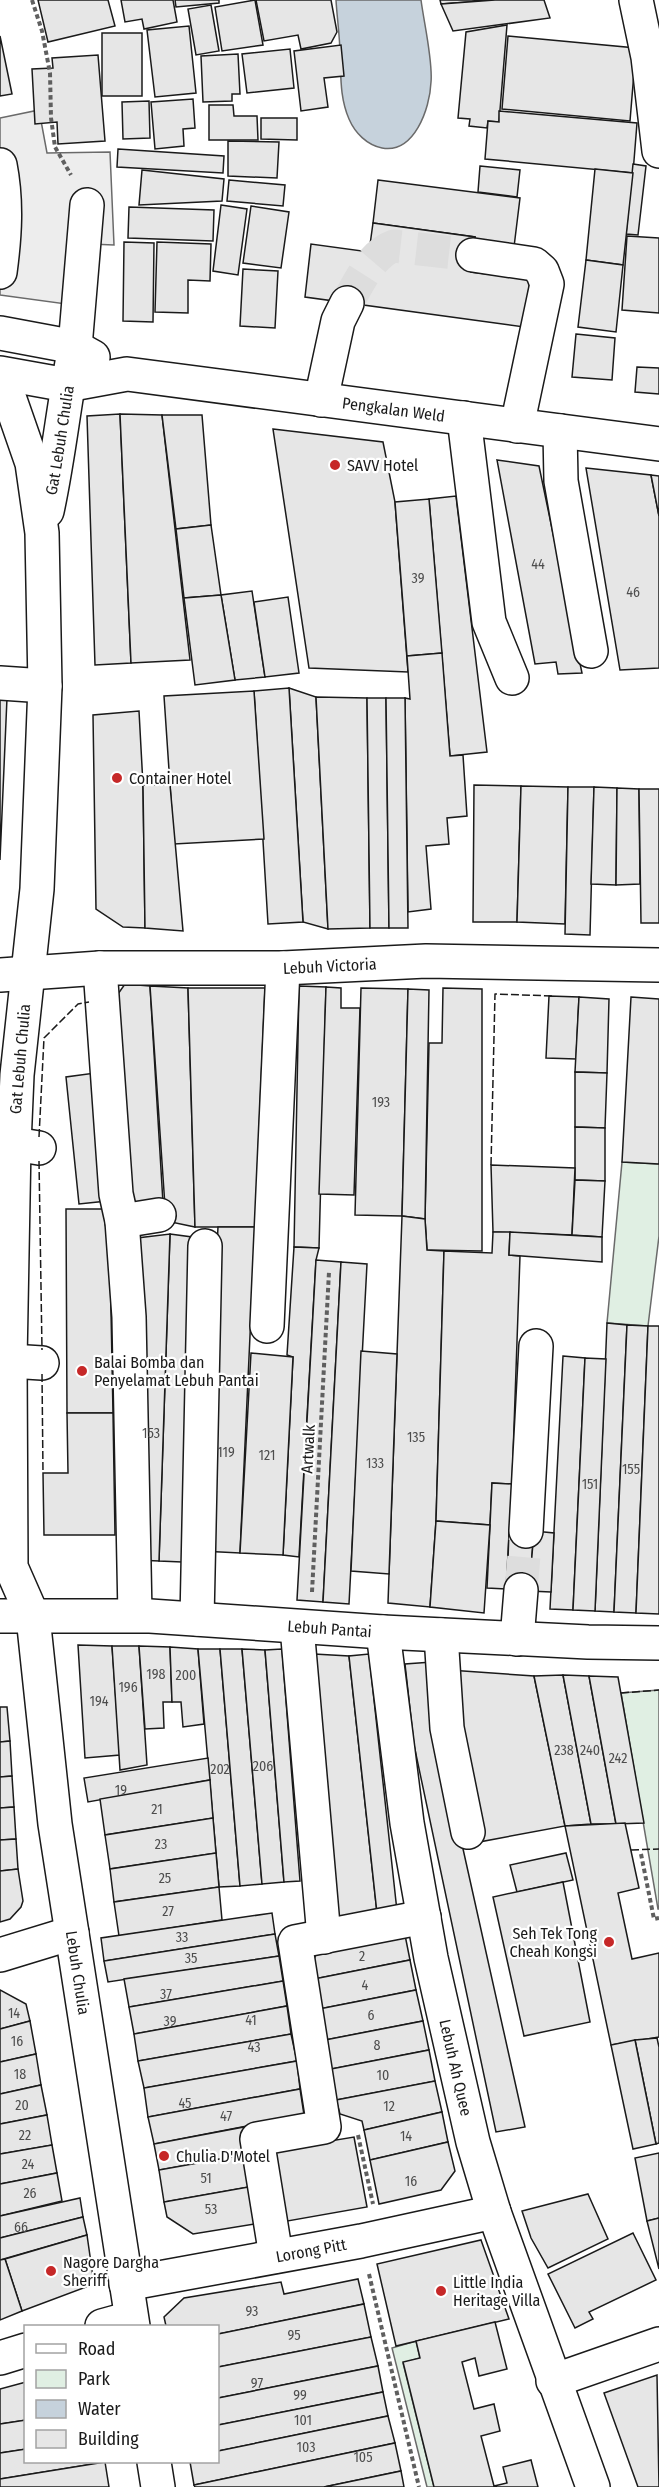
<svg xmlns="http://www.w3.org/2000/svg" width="659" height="2487" font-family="'Fira Sans Condensed',sans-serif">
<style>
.green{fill:#e0efe3;stroke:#6a6a6a;stroke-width:1.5}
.parking{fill:#ededed;stroke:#6a6a6a;stroke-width:1.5}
.water{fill:#c6d2dc;stroke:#6a6a6a;stroke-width:1.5}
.building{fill:#e6e6e6;stroke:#1a1a1a;stroke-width:1.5}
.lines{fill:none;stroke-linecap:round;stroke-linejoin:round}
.minor-tunnel{stroke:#ddd;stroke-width:33;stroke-dasharray:33 16;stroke-linecap:butt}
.minor-casing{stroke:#1a1a1a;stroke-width:36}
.major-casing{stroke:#1a1a1a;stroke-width:36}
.path{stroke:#5f5f5f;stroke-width:4;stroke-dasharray:4.5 3;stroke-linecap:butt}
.minor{stroke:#fff;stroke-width:33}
.major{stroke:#fff;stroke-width:33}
.fence{stroke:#1a1a1a;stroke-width:1.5;stroke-dasharray:8 3;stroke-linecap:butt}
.poi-dot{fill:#c62828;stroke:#fff;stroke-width:2}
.labels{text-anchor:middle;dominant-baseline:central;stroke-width:4.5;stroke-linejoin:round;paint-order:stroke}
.number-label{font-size:14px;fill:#4d4d4d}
.street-label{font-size:16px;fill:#1a1a1a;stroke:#fff}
.poi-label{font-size:16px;fill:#1a1a1a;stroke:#fff;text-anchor:start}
</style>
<rect width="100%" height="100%" fill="#fff"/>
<g class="green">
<path d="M622,1162L659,1164V1236L648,1326L607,1323Z"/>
<path d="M659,1690V1909H658L621,1693Z"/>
<path d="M416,2341L420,2358L403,2363L434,2487H427L392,2348Z"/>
</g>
<path class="parking" d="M39,110L47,153L110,152L114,245L90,244L88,307L0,295V118Z"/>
<path class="water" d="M336,0H421C424,23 433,61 431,82C430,109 414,154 382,148C367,145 355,133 349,119C340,98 341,78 340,55C340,37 337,18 336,0Z"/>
<g class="building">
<path d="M38,0H108L115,26L48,42Z"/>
<path d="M121,0H173L177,22L144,29L142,19L125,22Z"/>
<path d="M175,0H219V3L176,7Z"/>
<path d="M255,0L263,45L222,51L215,7Z"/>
<path d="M256,0H331L337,32L331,43L301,49L298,35L264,41Z"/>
<path d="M440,0H495L441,4Z"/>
<path d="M495,0H544L550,18L453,31L441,4Z"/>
<path d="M211,5L219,51L196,55L188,9Z"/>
<path d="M507,25L499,122L488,121L487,128L469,126L470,119L458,118L466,32Z"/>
<path d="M189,26L196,93L155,97L147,30Z"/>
<rect x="102" y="33" width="40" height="63"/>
<path d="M0,36L12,94L0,96Z"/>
<path d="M508,36L636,48L630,121L502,109Z"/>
<path d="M341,45L344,76L324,78L328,107L301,111L294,51Z"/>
<path d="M290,49L294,88L247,93L242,54Z"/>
<path d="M238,54L240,94H232V101L203,102L201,56Z"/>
<path d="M98,55L105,141L58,144L57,122L35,124L32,69L53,68L52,58Z"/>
<path d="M193,99L195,128L183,129L184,146L155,149L151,102Z"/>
<path d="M149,101L150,138L123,139L122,102Z"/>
<path d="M209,105H233L234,116H257L258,140H209Z"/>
<path d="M499,111L637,123L633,173L485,159L488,121L499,122Z"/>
<path d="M261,118H297V140L261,139Z"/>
<path d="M228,141L279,142L277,178L228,176Z"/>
<path d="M118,149L224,156L223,173L117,167Z"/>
<path d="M633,164L646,166L638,235L626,234Z"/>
<path d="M480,166L520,170L517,197L478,192Z"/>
<path d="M595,169L633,173L623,265L586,260Z"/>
<path d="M142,170L224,179L222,201L139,205Z"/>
<path d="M229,180L285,185L283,206L227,201Z"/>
<path d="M378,180L520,198L514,247L475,242V237L373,223Z"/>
<path d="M221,205L247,209L238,275L213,271Z"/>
<path d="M251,206L289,212L281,268L243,263Z"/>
<path d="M129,207L214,210L213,241L128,238Z"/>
<path d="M373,223L475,237L471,272L530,279L524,327L305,297L311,244L369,252Z"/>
<path d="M627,236L659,238V313L622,310Z"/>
<path d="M124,242L154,243L153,322L123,321Z"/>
<path d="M157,242L211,244L210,281L188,280V313L155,312Z"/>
<path d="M586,260L623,265L616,332L578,327Z"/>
<path d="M243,269L278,271L275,328L240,326Z"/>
<path d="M576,334L615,338L612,380L572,377Z"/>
<path d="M637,367L659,368V394L635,392Z"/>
<path d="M120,414L131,663L95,665L87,416Z"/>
<path d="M120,414L162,415L190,660L131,663Z"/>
<path d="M162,415H202L211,525L176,529Z"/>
<path d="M273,429L383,442L395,502L408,672L309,668Z"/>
<path d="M497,460L539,466L582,673L558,674L556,662L535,664Z"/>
<path d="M586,468L651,475L659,516V668L620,670Z"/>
<path d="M651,475L659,476V516Z"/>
<path d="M456,496L487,752L450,756L429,499Z"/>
<path d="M429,499L442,653L407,656L395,502Z"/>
<path d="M211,525L221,595L184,598L176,529Z"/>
<path d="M252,591L265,677L235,680L221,595Z"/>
<path d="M221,595L235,680L195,685L184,598Z"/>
<path d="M288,597L299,673L265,677L254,602Z"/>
<path d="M442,653L450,756L463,755L467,816L447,818L449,844L426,846L431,909L408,912L405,698L410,699L407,656Z"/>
<path d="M289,688L316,697L328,929L303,922Z"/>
<path d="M289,688L303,922L268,924L254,691Z"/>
<path d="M254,691L264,839L174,844L164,696Z"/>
<path d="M316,697L367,698L370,928L328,929Z"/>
<path d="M0,698H7L0,860Z"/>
<path d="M367,698H386L389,928H370Z"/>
<path d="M386,698H405L408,928H389Z"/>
<path d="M139,711L143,785L145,928L123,927L96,909L93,715Z"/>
<path d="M143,785H170L183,931L145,928Z"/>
<path d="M474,785L521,786L517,922H473Z"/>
<path d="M521,786L568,787L565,924L517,922Z"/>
<path d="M568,787H594L590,935L565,934Z"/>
<path d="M594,787L617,788L616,885L591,884Z"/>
<path d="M617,788L639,789L640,884L616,885Z"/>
<path d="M639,789H659V923H641Z"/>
<path d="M125,984L150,986L163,1203L130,1206L113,1001Z"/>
<path d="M150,986L188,988L195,1227L166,1221Z"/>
<path d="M299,986L326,987L319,1248L294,1247Z"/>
<path d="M326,987L341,988V1008H360L354,1195L319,1194Z"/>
<path d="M188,988H265L255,1227H195Z"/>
<path d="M361,988L408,989L402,1216L355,1215Z"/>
<path d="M443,988L482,989V1251L427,1250L425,1219L429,1043H442Z"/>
<path d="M408,989L429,990L425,1219L402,1216Z"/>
<path d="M549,996L579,997L576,1059L546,1058Z"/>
<path d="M579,997L609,999L607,1073L575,1072Z"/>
<path d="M631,997L659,999V1164L622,1162Z"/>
<path d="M575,1072L607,1073L605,1128L575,1127Z"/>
<path d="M95,1073L107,1201L79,1204L66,1077Z"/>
<path d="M575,1127L605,1128V1181L575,1180Z"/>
<path d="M491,1165L575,1168L572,1235L493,1232Z"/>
<path d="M575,1180L605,1181L602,1237L572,1235Z"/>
<path d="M66,1209H109L113,1413H67Z"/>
<path d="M402,1216L425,1219L427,1250L444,1251L436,1521L430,1607L388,1603Z"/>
<path d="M218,1227H255L240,1553L201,1551Z"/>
<path d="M493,1232H510L509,1255L520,1256L512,1484L492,1483L490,1525L436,1521L444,1251L492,1253Z"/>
<path d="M510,1232L602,1237V1262L509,1255Z"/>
<path d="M170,1234L192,1237L182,1562L159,1561Z"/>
<path d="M170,1234L159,1561L136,1560L137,1238Z"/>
<path d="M294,1247L319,1248L316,1260L299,1557L283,1555L293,1357L287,1355Z"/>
<path d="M316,1260L341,1262L323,1602L297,1600Z"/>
<path d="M341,1262L367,1264L349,1604L323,1602Z"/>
<path d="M607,1323L627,1325L614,1612L595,1611Z"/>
<path d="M627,1325L648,1326L636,1613L614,1612Z"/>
<path d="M648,1326H659V1614L636,1613Z"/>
<path d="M361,1351L397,1354L389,1574L351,1571Z"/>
<path d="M251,1353L293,1357L283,1555L240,1553Z"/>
<path d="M563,1356L585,1358L573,1610L550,1609Z"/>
<path d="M585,1358L606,1359L595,1611L573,1610Z"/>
<path d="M67,1413H113L115,1535H44L43,1473H68Z"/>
<path d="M492,1483L512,1484L506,1589L487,1588Z"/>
<path d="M436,1521L490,1525L484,1613L430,1607Z"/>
<path d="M509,1530L534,1531L529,1591L507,1589Z"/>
<path d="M534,1531L554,1533L551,1592L529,1591Z"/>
<path d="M78,1645L112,1646L120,1755L85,1758Z"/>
<path d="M112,1646H139L147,1765L120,1770Z"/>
<path d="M139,1646L170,1647L172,1702H163L164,1728L145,1729Z"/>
<path d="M170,1647L198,1649L204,1724L183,1727L181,1702H172Z"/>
<path d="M198,1649H220L240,1886L219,1887Z"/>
<path d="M220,1649H242L262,1884L240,1886Z"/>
<path d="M242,1649L265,1650L284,1882L262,1884Z"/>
<path d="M282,1649L300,1881L284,1882L265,1650Z"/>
<path d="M314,1654L349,1656L377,1913L337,1919Z"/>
<path d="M369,1654L397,1911L377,1913L349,1656Z"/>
<path d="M432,1662L451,1795L525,2127L496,2132L414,1745L405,1664Z"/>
<path d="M449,1670L534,1676L565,1826L479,1842Z"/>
<path d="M563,1675L591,1824L565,1826L534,1676Z"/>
<path d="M563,1675L589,1676L616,1824H591Z"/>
<path d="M589,1676L618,1677L644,1823L616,1824Z"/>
<path d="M0,1707H7L10,1741L0,1742Z"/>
<path d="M10,1741L12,1776L0,1777V1742Z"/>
<path d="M208,1758L210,1780L88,1802L84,1778Z"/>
<path d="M12,1776L14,1807L0,1808V1777Z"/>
<path d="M210,1780L213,1818L105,1835L100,1799Z"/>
<path d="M14,1807L16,1839L0,1840V1808Z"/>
<path d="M213,1818L216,1853L110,1869L105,1835Z"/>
<path d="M625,1823L639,1888L618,1893L632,1959L659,1953V2037L611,2045L565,1826Z"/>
<path d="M16,1839L18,1869L0,1871V1840Z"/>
<path d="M216,1853L219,1887L114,1902L110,1869Z"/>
<path d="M566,1853L573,1880L517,1892L510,1865Z"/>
<path d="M18,1869L23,1901L21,1907L10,1919L0,1922V1871Z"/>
<path d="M563,1882L590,2022L524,2036L493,1897Z"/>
<path d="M219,1887L222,1920L119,1936L114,1902Z"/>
<path d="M272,1913L275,1934L104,1961L101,1938Z"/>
<path d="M404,1930L410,1960L314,1979L312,1964L317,1952Z"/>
<path d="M275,1934L279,1956L108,1982L104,1961Z"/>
<path d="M279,1956L283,1981L129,2007L124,1979Z"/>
<path d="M410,1960L416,1990L319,2009L314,1979Z"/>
<path d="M283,1981L287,2006L134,2034L129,2007Z"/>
<path d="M0,1990L26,2004L30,2021L0,2029Z"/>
<path d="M416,1990L423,2021L325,2040L319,2009Z"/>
<path d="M287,2006L291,2034L138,2061L134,2034Z"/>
<path d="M30,2021L36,2054L0,2062V2029Z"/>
<path d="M423,2021L429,2050L331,2069L325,2040Z"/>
<path d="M291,2034L297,2061L144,2088L138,2061Z"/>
<path d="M657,2038L659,2047V2143L656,2144L635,2040Z"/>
<path d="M635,2040L656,2144L633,2149L611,2045Z"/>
<path d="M429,2050L435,2081L336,2100L331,2069Z"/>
<path d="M36,2054L41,2085L0,2094V2062Z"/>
<path d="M297,2061L300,2089L148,2117L144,2088Z"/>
<path d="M435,2081L442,2112L364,2130L362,2121L340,2114L336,2100Z"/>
<path d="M41,2085L47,2115L0,2124V2094Z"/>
<path d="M300,2089L304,2115L154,2144L148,2117Z"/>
<path d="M442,2112L448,2142L370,2160L364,2130Z"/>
<path d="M47,2115L52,2145L0,2154V2124Z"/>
<path d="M244,2127L248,2154L159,2170L154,2144Z"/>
<path d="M354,2137L367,2207L282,2222L269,2151Z"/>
<path d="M448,2142L455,2171L441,2190L379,2204L370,2160Z"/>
<path d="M52,2145L57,2173L0,2184V2154Z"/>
<path d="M659,2153V2218L647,2221L635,2158Z"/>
<path d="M248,2154L254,2186L164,2202L159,2170Z"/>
<path d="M57,2173L62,2201L0,2216V2184Z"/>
<path d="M254,2186L260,2223L193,2234L167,2217L164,2202Z"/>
<path d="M588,2194L608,2239L548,2268L531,2238L522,2211Z"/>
<path d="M80,2198L83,2217L0,2238V2216Z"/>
<path d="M83,2217L87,2235L0,2260V2238Z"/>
<path d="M659,2218V2269L647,2221Z"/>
<path d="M633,2233L656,2280L589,2312L593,2319L575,2328L548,2274Z"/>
<path d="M87,2235L94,2284L22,2311L5,2259Z"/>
<path d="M481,2240L509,2319L396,2346L377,2264Z"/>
<path d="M5,2259L22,2311L0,2320V2260Z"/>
<path d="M358,2279L364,2304L218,2334V2326H166L164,2317L184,2298L281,2282L284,2294Z"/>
<path d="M364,2304L371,2337L218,2367V2334Z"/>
<path d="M495,2322L507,2369L479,2376L475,2358L462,2362L474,2409L494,2404L500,2431L481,2436L494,2486L507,2483L503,2467L531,2460L538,2487H434L403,2362L420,2358L416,2341Z"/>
<path d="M371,2337L378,2366L218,2398V2367Z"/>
<path d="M378,2366L383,2392L218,2425V2398Z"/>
<path d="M657,2375L659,2487H638L604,2393Z"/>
<path d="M26,2382V2420L0,2424V2389Z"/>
<path d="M383,2392L388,2416L218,2451V2425Z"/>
<path d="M388,2416L395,2443L194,2485L190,2462H218V2451Z"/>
<path d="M26,2420V2449L0,2453V2424Z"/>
<path d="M395,2443L401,2471L324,2487H195L194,2485Z"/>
<path d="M26,2449V2462H105L0,2479V2453Z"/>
<path d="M105,2462L109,2487H0V2479Z"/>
<path d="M401,2471L404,2487H324Z"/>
</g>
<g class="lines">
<g class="minor-tunnel">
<path d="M347,303C359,283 371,254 394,246L473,255"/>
<path d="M521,1590L526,1531"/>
</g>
<defs>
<g id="minor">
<path d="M636,0L648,57L659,151"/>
<path d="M0,165C7,201 5,235 0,272"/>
<path d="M473,255L534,264L542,271L547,284L517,426"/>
<path d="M75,347L87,205"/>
<path d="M321,400L338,321L347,303"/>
<path d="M464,418L489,622L512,678"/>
<path d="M560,431L561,481L591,651"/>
<path d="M0,683L45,686"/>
<path d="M100,968L116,1194L122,1221L129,1317L135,1615"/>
<path id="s1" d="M0,975L100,968H283L426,961L659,965"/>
<path d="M14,1144L39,1148"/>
<path d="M122,1221L159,1215"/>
<path d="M267,1326L283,968"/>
<path d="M10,1361L42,1363"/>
<path d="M526,1531L536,1346"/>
<path id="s2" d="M0,1616H150L383,1632L588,1642L659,1643"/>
<path d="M197,1619L205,1246"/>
<path d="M297,1627L324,1937"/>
<path id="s3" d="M383,1632L407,1823L431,1958L473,2142L494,2212L593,2487"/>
<path d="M441,1635L447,1728L468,1832"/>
<path d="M517,1639L521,1590"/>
<path d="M0,1955L72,1933"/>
<path d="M276,2256L257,2139L324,2127L295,1942L424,1917"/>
<path id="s4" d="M126,2284L361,2241L494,2212"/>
<path d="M102,2326L131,2318"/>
<path d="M0,2358L26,2350"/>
<path d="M553,2381L659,2344"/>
</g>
<g id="major">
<path d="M0,333L75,347L93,357"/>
<path id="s5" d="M0,373L67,385L127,374L659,444"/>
<path id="s6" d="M0,388L9,397L32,463L42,533L45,686L37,889L17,1075L14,1144L10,1361L11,1567L33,1617L55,1824L133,2326"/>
<path id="s7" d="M47,511C59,456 64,401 75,347"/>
<path d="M154,2462L158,2487"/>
</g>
</defs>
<use href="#minor" class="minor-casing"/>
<use href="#major" class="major-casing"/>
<g class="path">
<path d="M32,0L42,31L50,73L51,118L55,147L71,175"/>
<path d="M312,1592L329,1272"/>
<path d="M641,1854L654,1919L659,1918"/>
<path d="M358,2135L373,2204"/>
<path d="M369,2274L419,2487"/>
</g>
<use href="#minor" class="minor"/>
<use href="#major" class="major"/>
<g class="fence">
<path d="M39,1137L44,1038L78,1004L89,1002"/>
<path d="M39,1161L42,1350"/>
<path d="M491,1165L495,994L552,996"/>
<path d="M42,1374L43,1473"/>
<path d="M621,1693L659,1690"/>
<path d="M631,1850L659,1849"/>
</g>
</g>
<g class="poi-dot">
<circle cx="335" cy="465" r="6"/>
<circle cx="117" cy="778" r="6"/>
<circle cx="82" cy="1371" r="6"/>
<circle cx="609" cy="1942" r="6"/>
<circle cx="164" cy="2156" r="6"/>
<circle cx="51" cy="2271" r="6"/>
<circle cx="441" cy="2291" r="6"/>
</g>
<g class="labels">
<g class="number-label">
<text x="538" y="564">44</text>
<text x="418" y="578">39</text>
<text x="633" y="592">46</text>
<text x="381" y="1102">193</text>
<text x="151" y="1433">153</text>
<text x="416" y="1437">135</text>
<text x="226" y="1452">119</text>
<text x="267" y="1455">121</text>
<text x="375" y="1463">133</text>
<text x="631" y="1469">155</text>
<text x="590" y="1484">151</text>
<text x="156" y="1674">198</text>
<text x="186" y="1675">200</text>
<text x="128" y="1687">196</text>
<text x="99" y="1701">194</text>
<text x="564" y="1750">238</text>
<text x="590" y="1750">240</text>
<text x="618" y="1758">242</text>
<text x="263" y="1766">206</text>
<text x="220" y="1769">202</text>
<text x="121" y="1790">19</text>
<text x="157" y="1809">21</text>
<text x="161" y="1844">23</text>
<text x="165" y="1878">25</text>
<text x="168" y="1911">27</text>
<text x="182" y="1937">33</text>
<text x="362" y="1956">2</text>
<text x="191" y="1958">35</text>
<text x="365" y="1985">4</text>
<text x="166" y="1994">37</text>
<text x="14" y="2013">14</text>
<text x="371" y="2015">6</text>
<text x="251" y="2020">41</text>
<text x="170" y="2021">39</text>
<text x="17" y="2041">16</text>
<text x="377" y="2045">8</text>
<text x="254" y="2047">43</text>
<text x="20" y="2074">18</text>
<text x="383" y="2075">10</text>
<text x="185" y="2103">45</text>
<text x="22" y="2105">20</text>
<text x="389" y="2106">12</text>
<text x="226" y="2116">47</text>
<text x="25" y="2135">22</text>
<text x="406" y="2136">14</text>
<text x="28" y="2164">24</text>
<text x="206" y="2178">51</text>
<text x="411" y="2181">16</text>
<text x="30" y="2193">26</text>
<text x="211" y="2209">53</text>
<text x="21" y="2227">66</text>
<text x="252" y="2311">93</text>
<text x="294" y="2335">95</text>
<text x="257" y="2383">97</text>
<text x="300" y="2395">99</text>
<text x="303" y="2420">101</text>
<text x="306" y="2447">103</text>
<text x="363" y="2457">105</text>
</g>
<g class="street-label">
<text stroke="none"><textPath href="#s5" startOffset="398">Pengkalan Weld</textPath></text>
<text stroke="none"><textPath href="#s7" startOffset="72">Gat Lebuh Chulia</textPath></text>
<text stroke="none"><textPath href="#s1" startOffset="330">Lebuh Victoria</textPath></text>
<text transform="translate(20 1059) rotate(-85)">Gat Lebuh Chulia</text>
<text transform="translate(308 1449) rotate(-87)">Artwalk</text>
<text stroke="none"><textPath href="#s2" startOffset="330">Lebuh Pantai</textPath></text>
<text stroke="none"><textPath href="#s6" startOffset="1602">Lebuh Chulia</textPath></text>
<text stroke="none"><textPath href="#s3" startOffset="442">Lebuh Ah Quee</textPath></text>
<text stroke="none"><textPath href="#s4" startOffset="188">Lorong Pitt</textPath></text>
</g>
<g class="poi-label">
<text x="347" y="465">SAVV Hotel</text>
<text x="129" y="778">Container Hotel</text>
<text x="94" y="1362">Balai Bomba dan<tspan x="94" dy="18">Penyelamat Lebuh Pantai</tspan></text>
<text x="597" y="1933" text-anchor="end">Seh Tek Tong<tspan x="597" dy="18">Cheah Kongsi</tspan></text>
<text x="176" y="2156">Chulia D'Motel</text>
<text x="63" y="2262">Nagore Dargha<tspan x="63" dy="18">Sheriff</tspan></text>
<text x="453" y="2282">Little India<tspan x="453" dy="18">Heritage Villa</tspan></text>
</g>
</g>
<rect x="24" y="2325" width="195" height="138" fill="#ffffff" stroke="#a3a3a3" stroke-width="1.5"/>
<rect x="36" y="2344" width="30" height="9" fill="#ffffff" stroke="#a3a3a3" stroke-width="1.5"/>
<text x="78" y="2355" font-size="18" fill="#1a1a1a">Road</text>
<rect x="36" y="2370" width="30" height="18" fill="#e0efe3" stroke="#a3a3a3" stroke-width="1.5"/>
<text x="78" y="2385" font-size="18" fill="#1a1a1a">Park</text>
<rect x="36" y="2400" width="30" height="18" fill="#c6d2dc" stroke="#a3a3a3" stroke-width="1.5"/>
<text x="78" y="2415" font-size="18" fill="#1a1a1a">Water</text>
<rect x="36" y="2430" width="30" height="18" fill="#e6e6e6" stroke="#a3a3a3" stroke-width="1.5"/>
<text x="78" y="2445" font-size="18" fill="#1a1a1a">Building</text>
</svg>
